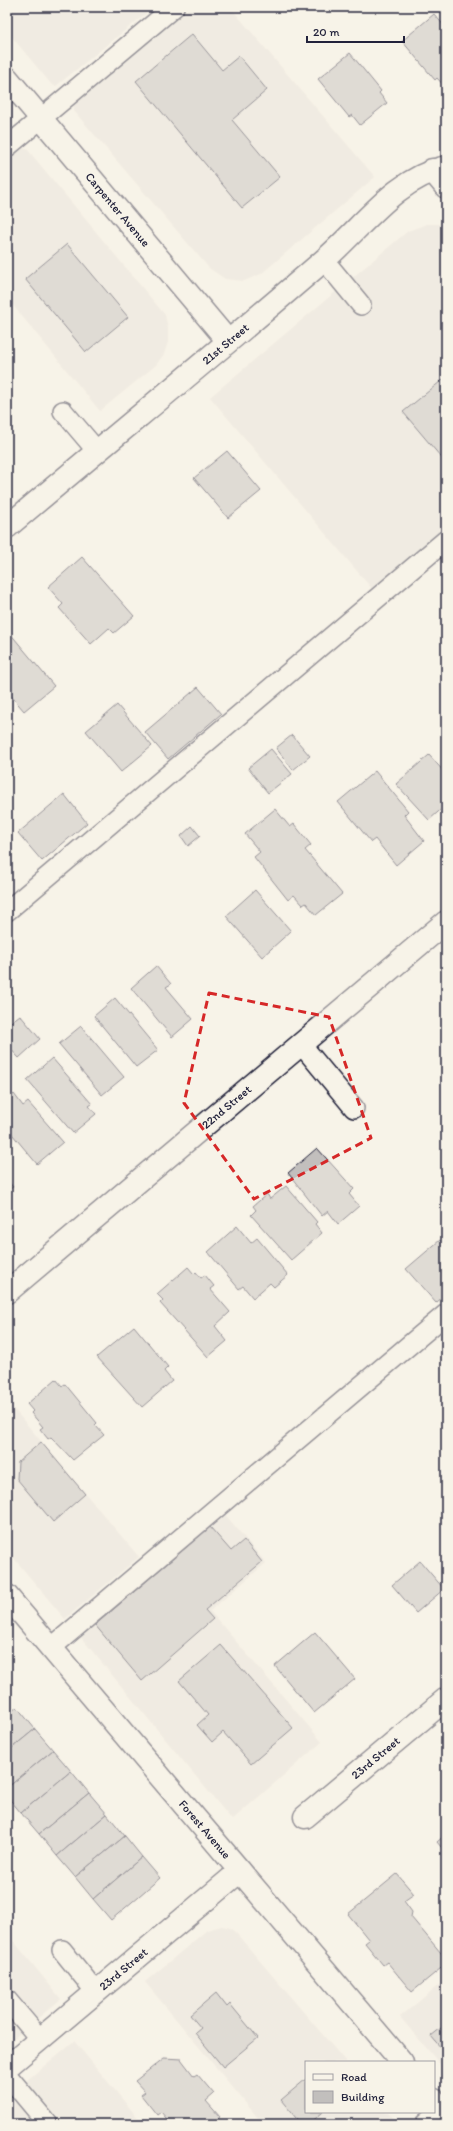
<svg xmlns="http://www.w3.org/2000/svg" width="453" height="2131" font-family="Itim,sans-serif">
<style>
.built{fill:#e7e3db}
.building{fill:#c2bfbd;stroke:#22223b}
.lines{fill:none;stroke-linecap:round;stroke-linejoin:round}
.lane-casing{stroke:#22223b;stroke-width:22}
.street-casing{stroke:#22223b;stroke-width:25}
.secondary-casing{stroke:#22223b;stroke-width:25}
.lane{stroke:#f7f3e8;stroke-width:19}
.street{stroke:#f7f3e8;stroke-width:22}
.secondary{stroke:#f7f3e8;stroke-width:22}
.marked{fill:none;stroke:#d62828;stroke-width:3;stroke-dasharray:8 5;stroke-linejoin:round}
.labels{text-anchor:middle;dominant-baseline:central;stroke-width:3;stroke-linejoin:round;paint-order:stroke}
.street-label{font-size:12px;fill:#22223b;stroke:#f7f3e8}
</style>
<rect width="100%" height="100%" fill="#f7f3e8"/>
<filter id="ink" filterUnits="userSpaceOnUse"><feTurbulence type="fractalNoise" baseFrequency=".025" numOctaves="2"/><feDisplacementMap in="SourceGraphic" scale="8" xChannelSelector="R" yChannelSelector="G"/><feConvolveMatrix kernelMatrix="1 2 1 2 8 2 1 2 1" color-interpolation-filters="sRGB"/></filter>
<g filter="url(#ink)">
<g class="built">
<path d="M7,7H154L56,86L52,85L7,31Z"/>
<path d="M190,7H230L375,177L261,274L244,281L225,279L209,268L74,111V105L77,102Z"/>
<path d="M23,148L27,149L165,315L168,328V342L164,354L156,365L100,411L7,298V158Z"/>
<path d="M427,224H439L446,226V529L373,590L210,397L408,231Z"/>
<path d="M7,1401L139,1557L65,1619L7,1550Z"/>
<path d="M223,1512L266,1563L210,1611L322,1742L232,1820L79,1635Z"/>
<path d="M222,1926L230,1928L236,1933L346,2062H306V2112H388L399,2124H263L145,1982L207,1930Z"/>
<path d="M7,1933L61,1999L7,2044Z"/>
<path d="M446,1979V2071L400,2017Z"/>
<path d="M74,2041L143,2124H7V2097Z"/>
</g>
<g class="building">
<path d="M434,14L446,28V88L437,78L435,80L402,41Z"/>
<path d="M192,34L222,70L239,56L267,90L232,120L280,177L242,208L136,81Z"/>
<path d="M350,53L381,91L379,93L387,103L360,125L352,115L349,117L318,79Z"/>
<path d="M67,244L128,317L86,352L25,279Z"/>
<path d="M446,377V463L403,412Z"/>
<path d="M227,451L261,491L228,518L194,478Z"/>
<path d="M82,557L134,616L114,633L109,628L91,644L59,608L63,604L48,587Z"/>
<path d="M9,632L54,686L24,711L7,691V633Z"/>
<path d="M198,687L221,714L168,759L145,732Z"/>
<path d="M117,705L152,746L121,772L86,731Z"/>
<path d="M292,735L310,756L293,770L276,748Z"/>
<path d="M271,749L292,774L268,793L248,768Z"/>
<path d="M429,755L446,774V805L429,820L396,784Z"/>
<path d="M375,771L408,811L404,815L424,841L396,865L375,839L371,842L338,802Z"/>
<path d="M64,794L87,823L42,861L18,833Z"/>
<path d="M275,809L290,827L294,824L311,845L305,850L342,894L316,915L306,903L303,905L294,895L288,900L254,857L260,852L245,834Z"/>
<path d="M192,826L200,836L188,846L181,836Z"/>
<path d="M255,890L291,931L262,957L226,916Z"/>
<path d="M156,966L171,984L166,987L193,1019L172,1037L131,988Z"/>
<path d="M115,998L158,1050L136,1067L94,1016Z"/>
<path d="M20,1015L40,1039L19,1058L7,1045V1025Z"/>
<path d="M81,1026L124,1077L102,1095L59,1044Z"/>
<path d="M52,1058L92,1104L89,1106L96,1114L73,1133L27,1080Z"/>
<path d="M14,1094L23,1106L28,1102L63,1142L37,1164L7,1128V1100Z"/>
<path d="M317,1148L354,1189L349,1194L359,1206L338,1224L328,1211L322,1216L288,1173Z"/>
<path d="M7,1180L13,1187L7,1191Z"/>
<path d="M286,1186L317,1222L315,1224L322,1233L291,1260L251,1215L256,1210L253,1206L267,1194L270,1199Z"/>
<path d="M237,1226L251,1243L257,1238L288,1275L274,1287L270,1283L253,1298L243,1286L239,1289L208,1252Z"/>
<path d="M440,1240L446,1246V1294L436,1303L406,1269Z"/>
<path d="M188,1267L194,1274L196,1272L201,1278L205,1275L214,1286L210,1289L230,1312L215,1326L227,1341L208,1357L160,1303L163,1300L157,1294Z"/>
<path d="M134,1326L168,1367L164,1371L172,1381L142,1407L97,1357Z"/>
<path d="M56,1379L62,1386L65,1384L97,1423L95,1425L104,1435L73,1460L51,1437L48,1439L40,1429L43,1427L31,1413L33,1411L27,1404Z"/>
<path d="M41,1442L85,1494L53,1522L17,1479L18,1462Z"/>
<path d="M210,1527L231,1551L244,1540L262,1562L205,1610L213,1619L142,1681L95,1625Z"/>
<path d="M420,1561L444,1589L416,1613L392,1585Z"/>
<path d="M315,1632L355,1679L314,1713L275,1666Z"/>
<path d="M221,1645L293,1728L251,1764L223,1732L212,1742L197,1725L208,1715L179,1681Z"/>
<path d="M17,1707L35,1729L7,1752V1715Z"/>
<path d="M35,1729L53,1750L7,1788V1752Z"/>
<path d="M53,1750L71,1771L21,1813L7,1796V1788Z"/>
<path d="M71,1771L89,1793L39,1834L21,1813Z"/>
<path d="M89,1793L107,1814L57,1856L39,1834Z"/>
<path d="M107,1814L125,1836L75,1877L57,1856Z"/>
<path d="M446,1834V1853L437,1842Z"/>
<path d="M125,1836L142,1857L93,1899L75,1877Z"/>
<path d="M142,1857L160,1878L111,1920L93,1899Z"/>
<path d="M397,1874L414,1894L404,1901L412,1912L411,1917L446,1959V1964L412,1992L387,1962L383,1965L365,1943L369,1940L348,1914Z"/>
<path d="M216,1993L227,2007L230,2004L258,2038L223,2067L195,2033L201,2028L190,2015Z"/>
<path d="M446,2024V2054L431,2036Z"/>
<path d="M164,2058L181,2059L194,2076L197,2074L214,2094L206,2101L220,2117L212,2124H171L161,2112L157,2115L141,2095L145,2092L135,2081Z"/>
<path d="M306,2079V2112H323L309,2124H301L281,2100Z"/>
</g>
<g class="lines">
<defs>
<g id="lane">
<path d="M7,147L174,7"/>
<path d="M324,260L361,305"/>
<path d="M63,411L97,451"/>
<path d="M7,911L446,540"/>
<path d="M301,1044L354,1108"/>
<path d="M51,1648L446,1314"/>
<path d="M62,1950L96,1992"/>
<path d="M7,2000L40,2039"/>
<path d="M7,2075L48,2124"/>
<path d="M425,2124L442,2109"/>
</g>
<g id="street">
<path id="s1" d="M7,78L228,341"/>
<path d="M432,170L446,187"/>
<path id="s2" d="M7,527C112,438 219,351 323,261C362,228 394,179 446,167"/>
<path id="s3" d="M7,1292L446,922"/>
<path id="s4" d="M305,1817L446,1699"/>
<path id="s5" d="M7,2067L240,1871"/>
</g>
<g id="secondary">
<path id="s6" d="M7,1596L402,2062"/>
<path d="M434,2100L446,2114"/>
</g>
</defs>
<use href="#lane" class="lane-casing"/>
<use href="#street" class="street-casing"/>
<use href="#secondary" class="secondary-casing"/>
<use href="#lane" class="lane"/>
<use href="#street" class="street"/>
<use href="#secondary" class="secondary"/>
</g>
</g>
<path d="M0 0H453V2131H0ZM209,993L329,1017L371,1138L254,1199L184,1103Z" fill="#f7f3e8" fill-opacity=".55" fill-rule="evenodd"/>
<path class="marked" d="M209,993L329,1017L371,1138L254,1199L184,1103Z"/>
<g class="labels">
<g class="street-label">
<text stroke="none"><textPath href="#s1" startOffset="172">Carpenter Avenue</textPath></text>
<text stroke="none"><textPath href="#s2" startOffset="285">21st Street</textPath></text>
<text stroke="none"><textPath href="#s3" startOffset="287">22nd Street</textPath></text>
<text stroke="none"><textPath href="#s4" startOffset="92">23rd Street</textPath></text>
<text stroke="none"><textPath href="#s6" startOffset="306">Forest Avenue</textPath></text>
<text stroke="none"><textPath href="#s5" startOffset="152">23rd Street</textPath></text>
</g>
</g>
<rect width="453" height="2131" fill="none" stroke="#f7f3e8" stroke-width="24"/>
<rect x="12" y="12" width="429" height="2107" fill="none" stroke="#22223b" stroke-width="1.5" filter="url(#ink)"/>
<rect x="305" y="2061" width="130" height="52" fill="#f7f3e8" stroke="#a29fa3"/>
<rect x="313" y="2074" width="20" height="6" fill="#f7f3e8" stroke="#a29fa3"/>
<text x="341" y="2081" font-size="12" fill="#22223b">Road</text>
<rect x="313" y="2091" width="20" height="12" fill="#c2bfbd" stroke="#a29fa3"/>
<text x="341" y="2101" font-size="12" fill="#22223b">Building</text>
<path d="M307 36v6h97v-6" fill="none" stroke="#22223b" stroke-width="2"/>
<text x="313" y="36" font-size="12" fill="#22223b" stroke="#f7f3e8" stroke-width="3" paint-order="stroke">20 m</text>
</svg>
